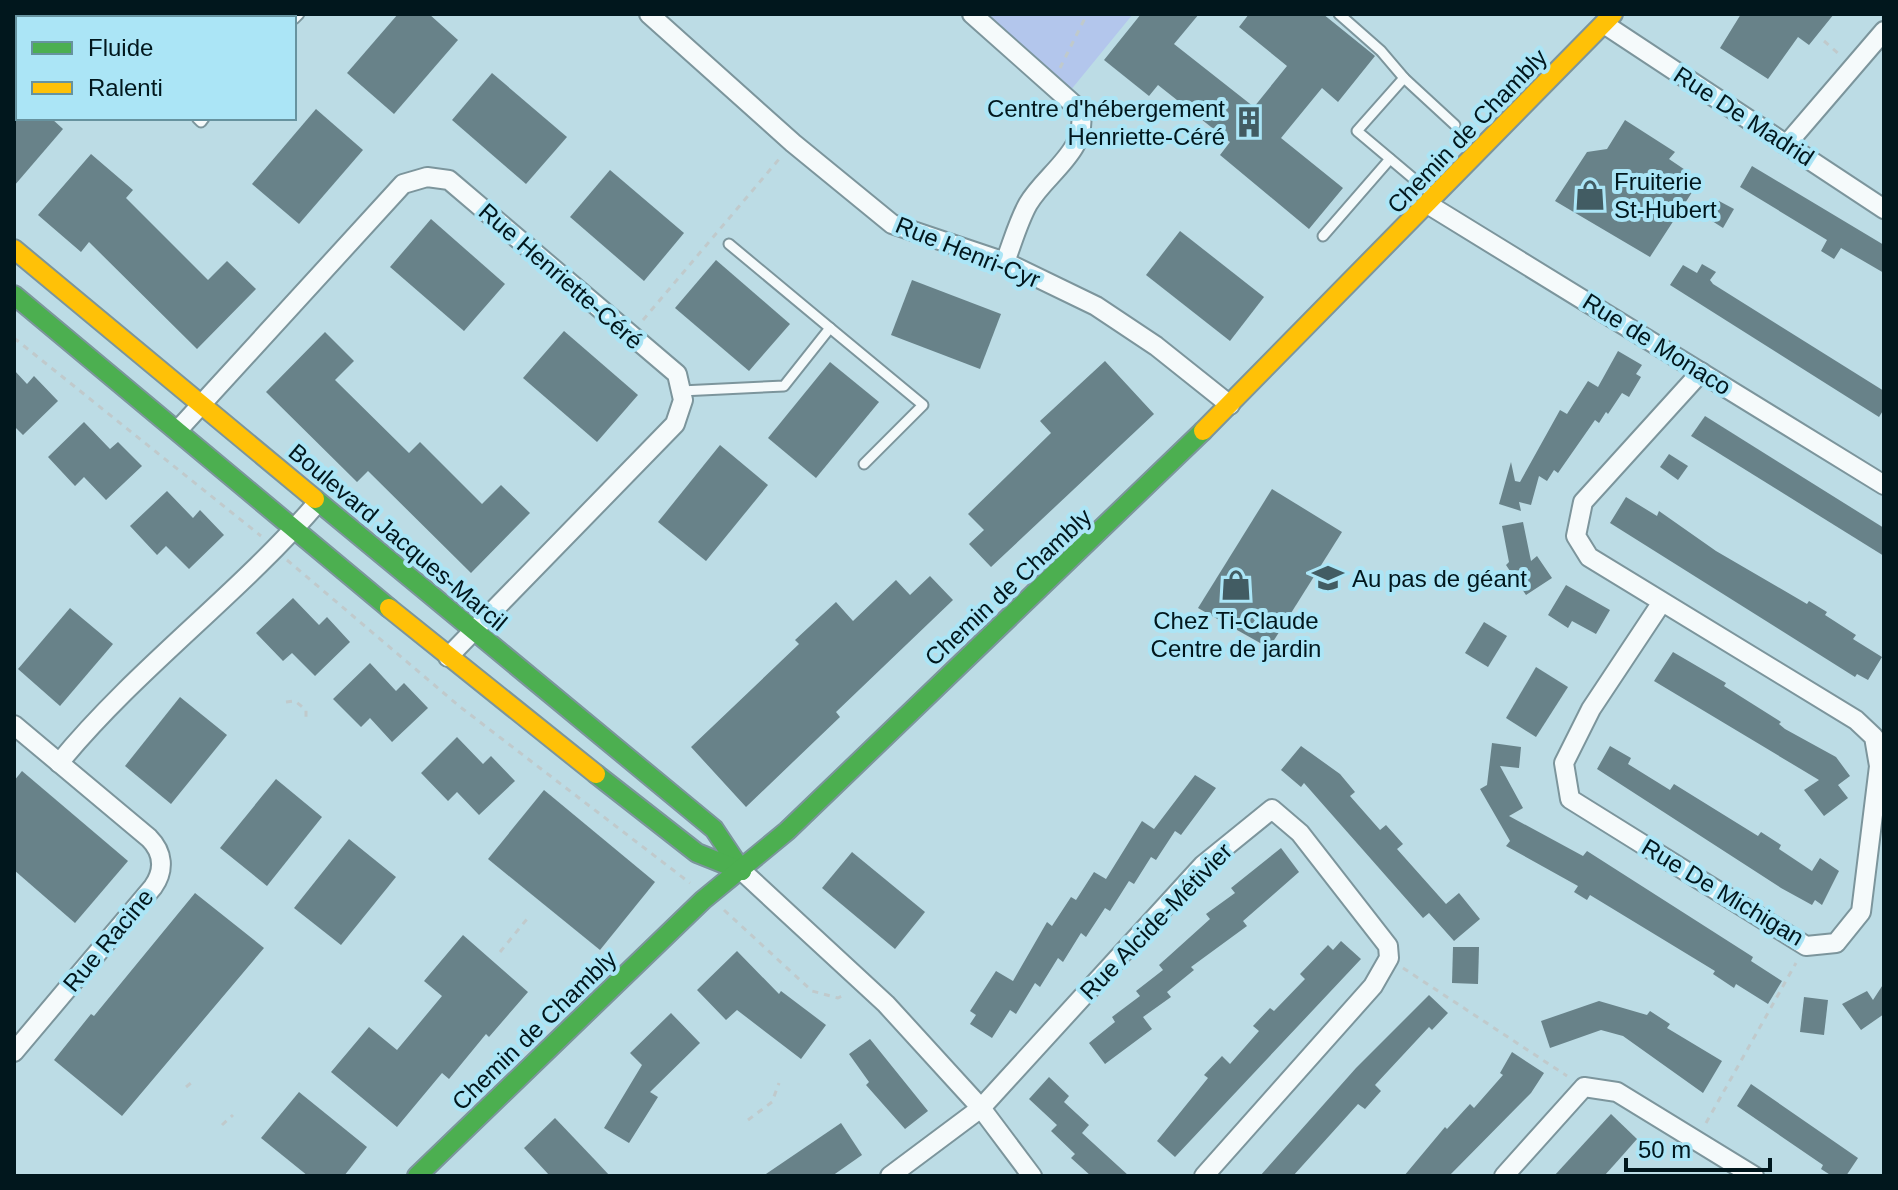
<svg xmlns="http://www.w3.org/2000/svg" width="1898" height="1190" font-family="Arial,sans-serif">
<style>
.green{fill:#b3c6ec}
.building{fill:#688289}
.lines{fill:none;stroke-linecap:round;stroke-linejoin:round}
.lane-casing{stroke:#7c959c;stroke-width:13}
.street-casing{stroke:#7c959c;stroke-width:22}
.fast-casing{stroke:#7c959c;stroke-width:22}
.slow-casing{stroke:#7c959c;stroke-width:22}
.path{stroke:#c0cacc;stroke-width:3;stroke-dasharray:6 6;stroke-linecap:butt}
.lane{stroke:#f5fafb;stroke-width:9}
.street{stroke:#f5fafb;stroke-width:18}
.fast{stroke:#4caf50;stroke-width:18}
.slow{stroke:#ffc107;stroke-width:18}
.labels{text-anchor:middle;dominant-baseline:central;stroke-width:8;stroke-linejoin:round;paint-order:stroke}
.poi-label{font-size:24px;fill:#01171d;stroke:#abe5f6;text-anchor:start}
.street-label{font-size:24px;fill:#01171d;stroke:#abe5f6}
</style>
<rect width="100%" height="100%" fill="#bcdce5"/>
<path class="green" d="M986,14H1133L1070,91Z"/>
<g class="building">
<path d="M398,14H429L458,40L394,114L347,73Z"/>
<path d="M1141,14H1199L1174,44L1254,107L1287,66L1239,27L1249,14H1323L1375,56L1338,102L1322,88L1281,138L1343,188L1309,229L1220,155L1230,142L1158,85L1149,96L1104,60Z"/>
<path d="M1741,14H1834L1809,45L1798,37L1768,79L1720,48Z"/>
<path d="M492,73L567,137L526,184L452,120Z"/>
<path d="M316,109L363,150L299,224L252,184Z"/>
<path d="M14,118H51L63,129L14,186Z"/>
<path d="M1625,120L1675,152L1669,159L1700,180L1650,257L1555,201L1587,152L1607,149Z"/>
<path d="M91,154L133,190L126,198L208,280L227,261L256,289L197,349L89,242L81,252L38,215Z"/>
<path d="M1752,166L1884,245V273L1841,248L1834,259L1821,251L1827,240L1740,187Z"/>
<path d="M610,170L684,233L644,281L570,217Z"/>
<path d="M1719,201L1734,209L1723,228L1709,219Z"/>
<path d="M431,219L505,284L464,331L390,267Z"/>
<path d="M1180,231L1264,297L1230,341L1146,275Z"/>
<path d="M716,260L790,324L749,371L675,308Z"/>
<path d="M1702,264L1716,272L1710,280L1713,284L1884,391V409L1879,417L1670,285L1683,265L1697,273Z"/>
<path d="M912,280L1001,314L980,369L891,335Z"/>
<path d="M564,331L638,395L597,442L523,378Z"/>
<path d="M325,332L354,361L335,380L409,453L420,442L482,504L501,485L530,513L471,573L368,471L357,482L266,392Z"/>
<path d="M1618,351L1642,365L1636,374L1641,377L1629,397L1622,393L1608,414L1606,412L1599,423L1595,420L1558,473L1554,470L1547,481L1539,476L1531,505L1519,502L1521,511L1499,504L1511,462L1515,481L1520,482L1560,410L1567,414L1588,381L1598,387Z"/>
<path d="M1105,361L1154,414L991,567L969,544L984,530L968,514L1051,433L1040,421Z"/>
<path d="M830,362L879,402L816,478L768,438Z"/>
<path d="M14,370L27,384L34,376L58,401L23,435L14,426Z"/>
<path d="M1705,416L1884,528V556L1691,436Z"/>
<path d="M84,422L110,449L118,442L142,466L106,500L84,477L75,486L48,457Z"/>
<path d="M720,445L768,485L706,561L658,522Z"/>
<path d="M1669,454L1688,466L1678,480L1660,467Z"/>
<path d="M1272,489L1342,532L1269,648L1198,608Z"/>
<path d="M167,491L193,518L200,510L224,535L189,569L166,546L157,555L130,526Z"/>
<path d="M1626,497L1657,516L1659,511L1716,551L1807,604L1809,601L1827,612L1825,615L1856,635L1853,639L1882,657L1868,680L1857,674L1855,677L1610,523Z"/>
<path d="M1523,522L1531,561L1537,556L1552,578L1526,595L1506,565L1509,562L1502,526Z"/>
<path d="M930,576L953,600L836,712L840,717L746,807L691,747L799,644L795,640L836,602L853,621L896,580L910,595Z"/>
<path d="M1566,585L1610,610L1596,634L1572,621L1568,628L1548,615Z"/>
<path d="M293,598L319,625L327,617L350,642L315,676L292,653L283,661L256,633Z"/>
<path d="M70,608L113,644L60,706L18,669Z"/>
<path d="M1484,622L1507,636L1488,667L1465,653Z"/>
<path d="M1673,652L1726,683L1724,686L1781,722L1779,724L1785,729L1836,757L1850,776L1838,785L1848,798L1824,816L1804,790L1819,780L1654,681Z"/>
<path d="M370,663L396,691L404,683L428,708L392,742L370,718L361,727L333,699Z"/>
<path d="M1536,667L1568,687L1536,737L1506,718Z"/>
<path d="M180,697L227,735L171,804L125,766Z"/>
<path d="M457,737L483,764L491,756L515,781L479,815L457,792L448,801L421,773Z"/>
<path d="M1492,743L1521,747L1519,768L1500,766L1523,808L1509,816L1583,856L1587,851L1753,957L1751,961L1782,981L1768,1004L1736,984L1734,988L1713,974L1715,971L1590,895L1587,900L1574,892L1578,886L1506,846L1510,841L1480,789L1487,785Z"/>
<path d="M1301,746L1340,774L1355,792L1350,796L1380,830L1386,825L1403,844L1397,849L1446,904L1459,893L1480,919L1454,941L1429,913L1423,918L1304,783L1301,787L1281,770Z"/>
<path d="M1610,746L1631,758L1628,764L1670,790L1674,784L1758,836L1761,832L1781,845L1779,849L1812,871L1820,858L1839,871L1822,905L1815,900L1812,905L1781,888L1597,769Z"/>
<path d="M22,771L128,861L75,923L14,870V781Z"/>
<path d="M1195,775L1216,788L1181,835L1175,831L1156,860L1151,857L1134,884L1129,881L1110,911L1105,908L1086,937L1081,933L1063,962L1058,958L1040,987L1035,983L1016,1014L1010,1010L992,1038L970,1024L976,1015L970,1011L996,971L1013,981L1047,922L1052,926L1071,897L1076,900L1094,872L1106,879L1142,821L1154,829Z"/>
<path d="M276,779L322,817L267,886L220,848Z"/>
<path d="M544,790L655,882L600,950L488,859Z"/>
<path d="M349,839L396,877L341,945L294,908Z"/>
<path d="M1281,848L1299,872L1243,921L1247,926L1191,967L1194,970L1167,992L1171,997L1143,1017L1152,1029L1105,1064L1089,1043L1115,1022L1112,1017L1140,996L1136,991L1163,970L1159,965L1210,919L1206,914L1235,893L1231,888Z"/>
<path d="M852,852L925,912L895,949L822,888Z"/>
<path d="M195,893L264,948L122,1116L54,1060L91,1014L94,1016Z"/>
<path d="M463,935L528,992L489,1037L486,1034L449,1079L442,1073L397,1127L331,1072L369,1027L397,1050L442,996L424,981Z"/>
<path d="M1341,941L1361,959L1175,1157L1157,1141L1208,1078L1204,1075L1222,1056L1230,1064L1259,1031L1253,1026L1270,1008L1274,1011L1305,979L1300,974L1328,945L1333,950Z"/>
<path d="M1453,947H1479L1478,984L1452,983Z"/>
<path d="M737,951L779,994L781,991L826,1025L801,1059L737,1010L726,1020L697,990Z"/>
<path d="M1884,983V1014L1861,1030L1842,1004L1867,991L1873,1000Z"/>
<path d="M1429,995L1448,1013L1432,1030L1429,1027L1375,1085L1381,1091L1365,1109L1358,1104L1293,1176H1260L1356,1068Z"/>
<path d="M1804,997L1828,1000L1824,1035L1800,1032Z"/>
<path d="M1599,1001L1647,1015L1650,1011L1670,1024L1667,1028L1722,1061L1703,1093L1623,1036L1601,1030L1550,1048L1541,1021Z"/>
<path d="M671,1013L700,1043L650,1092L658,1097L629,1143L604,1128L642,1065L630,1053Z"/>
<path d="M870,1039L928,1111L905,1129L866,1085L869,1082L849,1054Z"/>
<path d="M1512,1052L1544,1073L1531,1093L1449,1176H1404L1445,1127L1447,1129L1470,1104L1474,1108L1503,1075L1500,1073Z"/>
<path d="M1049,1077L1069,1096L1064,1102L1089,1125L1082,1133L1129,1176H1091L1071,1158L1075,1154L1051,1131L1057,1125L1029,1099Z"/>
<path d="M1751,1084L1858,1158L1846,1176H1832L1821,1169L1823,1165L1737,1106Z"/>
<path d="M299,1092L367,1147L344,1176H308L261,1138Z"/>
<path d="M1611,1114L1637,1139L1614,1165L1604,1176H1554Z"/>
<path d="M555,1118L595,1160L610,1176H550L524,1148Z"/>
<path d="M841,1123L862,1155L832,1176H763Z"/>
</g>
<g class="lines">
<defs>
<g id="lane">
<path d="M74,14L79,18"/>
<path d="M249,14L253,18"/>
<path d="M1339,14L1381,51L1404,78L1357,131L1433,195"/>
<path d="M169,18L172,14"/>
<path d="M294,19L299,14"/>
<path d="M1404,78L1455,125"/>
<path d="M197,118L201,122L204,118"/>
<path d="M1323,236L1390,159"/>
<path d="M830,328L923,405L864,464"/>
<path d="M681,391L784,386L830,328L729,244"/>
</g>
<g id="street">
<path d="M649,14L793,143L892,224L1005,262L1096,306L1156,346L1230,405"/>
<path d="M972,14L1080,110C1090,150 1046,173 1028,204C1018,222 1012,244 1005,262"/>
<path d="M1604,24L1884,209"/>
<path d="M1786,145L1884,31"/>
<path d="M1429,205L1884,485"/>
<path d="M178,430L403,184L427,177L449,180L677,374L683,400L675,424L448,657"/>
<path d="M1662,602L1591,709L1564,763L1570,799L1806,946L1836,943L1861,912L1879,766L1874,737L1856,720L1589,557L1576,536L1583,502L1701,372"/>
<path d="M14,725L149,838C163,852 165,870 153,887L14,1052"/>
<path d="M59,763C137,668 238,595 318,502"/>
<path d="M742,871L886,1004L981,1108L1032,1176"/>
<path d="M890,1176L981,1108L1203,865L1272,809L1300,833L1388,946L1389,958L1373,986L1204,1176"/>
<path d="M1504,1176L1584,1087L1617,1092L1754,1176"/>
</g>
<g id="fast">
<path d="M14,295L389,608"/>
<path d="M315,499L714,829L742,871"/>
<path d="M596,774L697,853L742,871"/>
<path d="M417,1176L703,900L787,831L1203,431"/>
</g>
<g id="slow">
<path d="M14,249L315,499"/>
<path d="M1203,431L1613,14"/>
<path d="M389,608L596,774"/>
</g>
</defs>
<use href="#lane" class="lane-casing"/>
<use href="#street" class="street-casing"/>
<use href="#fast" class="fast-casing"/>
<use href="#slow" class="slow-casing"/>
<g class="path">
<path d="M1824,41L1839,54"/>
<path d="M1060,68L1087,14"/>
<path d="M643,320L780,158"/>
<path d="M14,338L261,536"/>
<path d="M14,475L15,476"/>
<path d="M287,560L459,706L690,883"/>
<path d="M286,702L295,701L306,710V719"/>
<path d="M724,910L812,991L838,998L846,994"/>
<path d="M500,952L527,919"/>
<path d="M1403,968L1567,1076"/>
<path d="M186,1087L191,1083"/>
<path d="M748,1120L772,1102L779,1083"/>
<path d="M1706,1123L1796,963"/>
<path d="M222,1125L233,1115"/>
</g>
<use href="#lane" class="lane"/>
<use href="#street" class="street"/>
<use href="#fast" class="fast"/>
<use href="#slow" class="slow"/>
</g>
<defs>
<symbol id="building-bare" viewBox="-9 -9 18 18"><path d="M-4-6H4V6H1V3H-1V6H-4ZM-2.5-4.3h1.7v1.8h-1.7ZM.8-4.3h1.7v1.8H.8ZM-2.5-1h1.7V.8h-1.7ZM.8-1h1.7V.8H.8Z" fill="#425c63" stroke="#abe5f6" stroke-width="2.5" paint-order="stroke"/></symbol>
<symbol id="shop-bare" viewBox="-9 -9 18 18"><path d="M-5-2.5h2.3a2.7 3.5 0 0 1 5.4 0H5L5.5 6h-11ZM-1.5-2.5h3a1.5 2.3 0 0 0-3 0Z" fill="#425c63" stroke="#abe5f6" stroke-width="2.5" paint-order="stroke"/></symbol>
<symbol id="school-bare" viewBox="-9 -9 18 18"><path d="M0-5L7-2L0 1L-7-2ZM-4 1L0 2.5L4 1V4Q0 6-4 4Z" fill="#425c63" stroke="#abe5f6" stroke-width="2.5" paint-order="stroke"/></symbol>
</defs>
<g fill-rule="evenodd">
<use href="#building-bare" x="1227" y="100" width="44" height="44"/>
<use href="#shop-bare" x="1568" y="173" width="44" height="44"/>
<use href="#school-bare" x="1306" y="556" width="44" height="44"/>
<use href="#shop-bare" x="1214" y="563" width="44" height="44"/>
</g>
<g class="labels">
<g class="poi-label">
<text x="1225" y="108" text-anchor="end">Centre d'hébergement<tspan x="1225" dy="28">Henriette-Céré</tspan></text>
<text x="1614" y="181">Fruiterie<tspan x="1614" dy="28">St-Hubert</tspan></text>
<text x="1352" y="578">Au pas de géant</text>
<text x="1236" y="620" text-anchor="middle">Chez Ti-Claude<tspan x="1236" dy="28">Centre de jardin</tspan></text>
</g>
<g class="street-label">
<text transform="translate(1744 116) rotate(33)">Rue De Madrid</text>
<text transform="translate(1467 131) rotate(-46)">Chemin de Chambly</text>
<text transform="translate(968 252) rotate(22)">Rue Henri-Cyr</text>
<text transform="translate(561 276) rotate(41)">Rue Henriette-Céré</text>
<text transform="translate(1657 344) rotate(32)">Rue de Monaco</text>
<text transform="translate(398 537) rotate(40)">Boulevard Jacques-Marcil</text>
<text transform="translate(1008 587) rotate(-43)">Chemin de Chambly</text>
<text transform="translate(1723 892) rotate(31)">Rue De Michigan</text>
<text transform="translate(1156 921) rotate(-46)">Rue Alcide-Métivier</text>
<text transform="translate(108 940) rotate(-50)">Rue Racine</text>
<text transform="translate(534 1030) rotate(-44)">Chemin de Chambly</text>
</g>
</g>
<rect width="1898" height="1190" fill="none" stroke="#01171d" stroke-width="32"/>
<rect x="16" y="16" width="280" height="104" fill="#abe5f6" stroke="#67939f" stroke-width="2"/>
<rect x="32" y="42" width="40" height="12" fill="#4caf50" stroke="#67939f" stroke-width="2"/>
<text x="88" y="56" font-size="24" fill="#01171d">Fluide</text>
<rect x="32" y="82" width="40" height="12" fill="#ffc107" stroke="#67939f" stroke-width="2"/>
<text x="88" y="96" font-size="24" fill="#01171d">Ralenti</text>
<path d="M1626 1158v12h144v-12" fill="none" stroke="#01171d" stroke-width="4"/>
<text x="1638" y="1158" font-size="24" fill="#01171d" stroke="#abe5f6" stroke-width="6" paint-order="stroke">50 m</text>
</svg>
